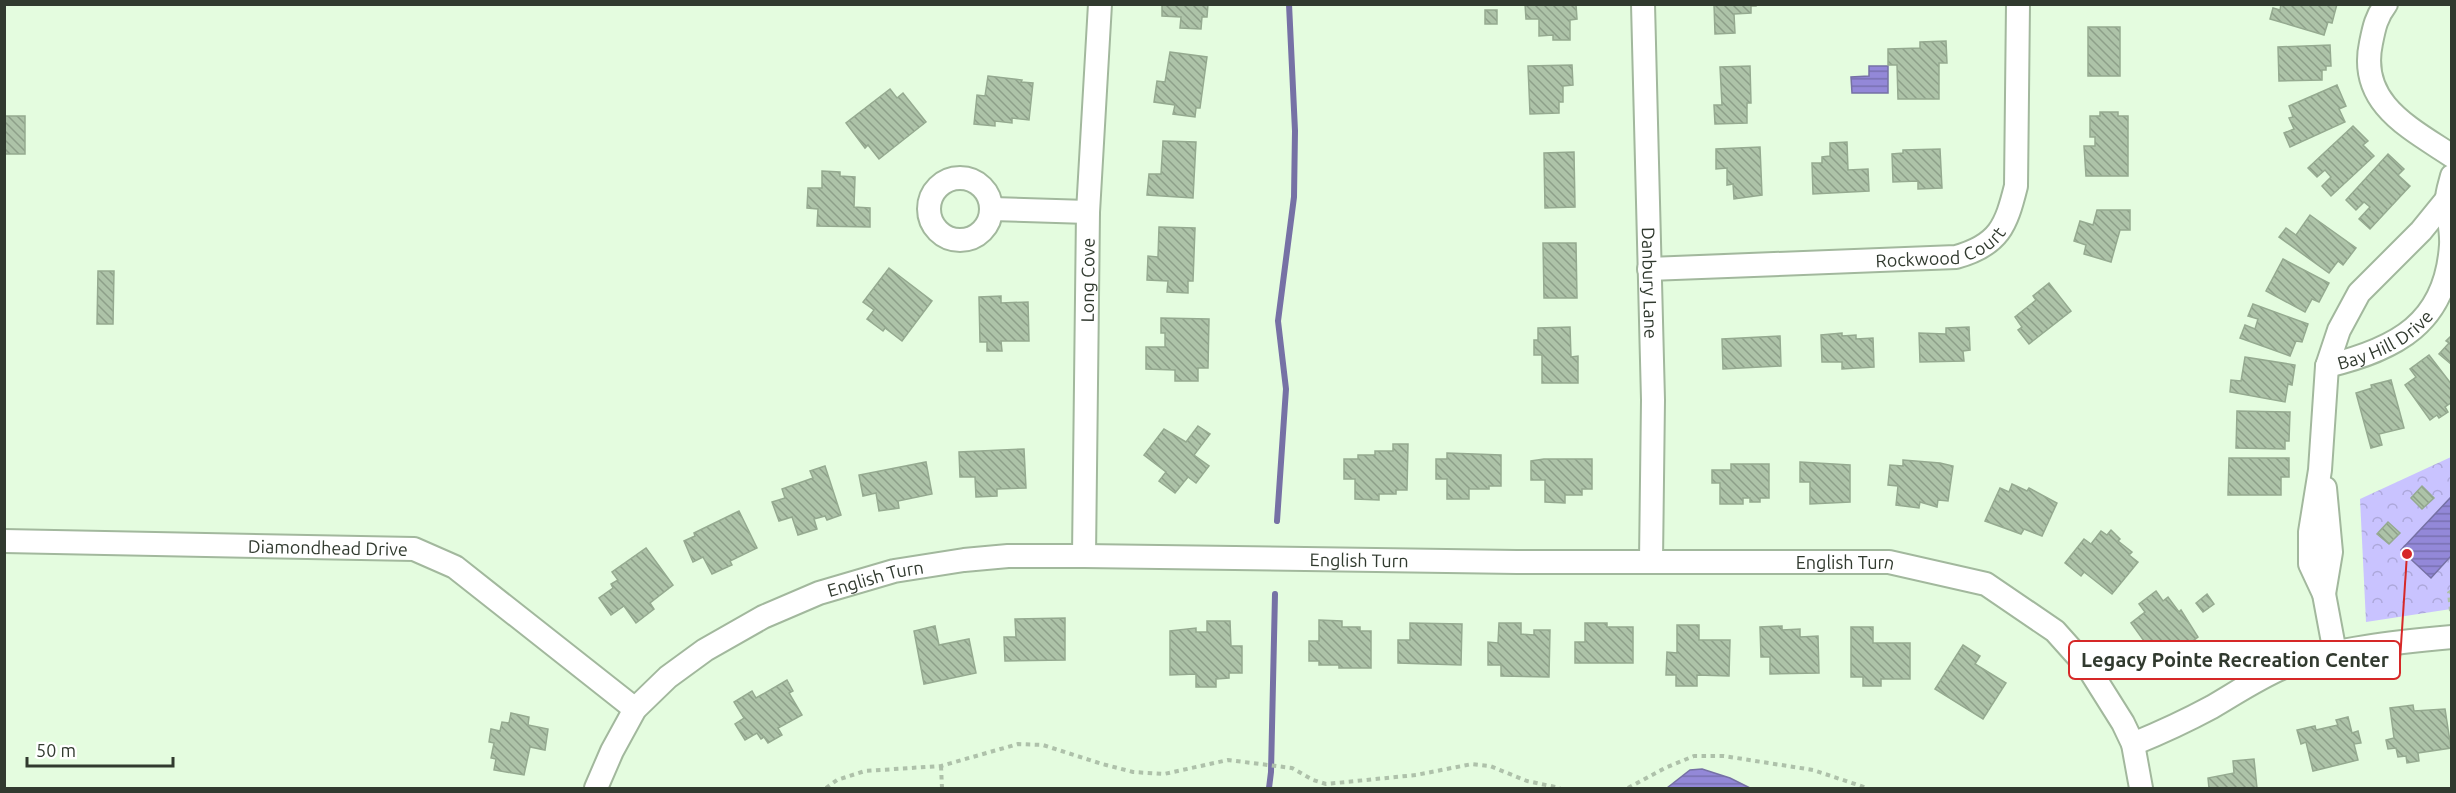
<svg xmlns="http://www.w3.org/2000/svg" width="2456" height="793" font-family="Ubuntu,sans-serif">
<style>
.forest{fill:url(#forest-crowns)}
.water{fill:url(#water-rules);stroke:#7671a5;stroke-width:1.5}
.lines{fill:none;stroke-linecap:round;stroke-linejoin:round}
.stream{stroke:#7671a5;stroke-width:6}
.building{fill:url(#building-back-hatch);stroke:#95aa90;stroke-width:1.5}
.minor-casing{stroke:#a2b89d;stroke-width:26}
.path{stroke:#aec1aa;stroke-width:4;stroke-dasharray:4.5 4.5;stroke-linecap:butt}
.minor{stroke:#fff;stroke-width:22}
.labels{text-anchor:middle;dominant-baseline:central;stroke-width:4.5;stroke-linejoin:round;paint-order:stroke}
.street-label{font-size:18px;fill:#313a2f;stroke:#fff}
.leader{fill:none;stroke:#d62828;stroke-width:2}
.callout-dot{fill:#d62828;stroke:#fff;stroke-width:2}
.callout{fill:#fff;stroke:#d62828;stroke-width:2}
.callout-label{font-size:20px;text-anchor:middle;font-weight:bold;fill:#313a2f}
</style>
<defs>
<pattern id="forest-crowns" width="20" height="18" patternUnits="userSpaceOnUse" patternTransform="scale(1.5)"><rect width="20" height="18" fill="#c9c3ff"/><path d="M2 6a3 3 0 1 1 6 0M12 15a3 3 0 1 1 6 0" fill="none" stroke="#ada8db"/></pattern>
<pattern id="water-rules" width="6" height="5" patternUnits="userSpaceOnUse" patternTransform="scale(1.5)"><rect width="6" height="5" fill="#9388d8"/><path d="M0 2.5h6" fill="none" stroke="#7970b0"/></pattern>
<pattern id="building-back-hatch" width="6" height="6" patternUnits="userSpaceOnUse" patternTransform="scale(1.5)"><rect width="6" height="6" fill="#adc3a8"/><path d="M-1 5l2 2M0 0l6 6M5-1l2 2" fill="none" stroke="#8d9f89"/></pattern>
</defs>
<rect width="100%" height="100%" fill="#e4fcdf"/>
<path class="forest" d="M2451,457V609L2366,622L2360,499Z"/>
<g class="water">
<path d="M1869,66H1888V93H1852L1851,77L1869,76Z"/>
<path d="M2451,497V556L2431,578L2401,550Z"/>
<path d="M1702,769L1730,778L1750,788H1667L1690,770Z"/>
</g>
<g class="lines">
<g class="stream">
<path d="M1277,521L1286,389L1278,321L1294,197L1295,131L1289,4"/>
<path d="M1269,788L1271,772L1275,594"/>
</g>
</g>
<g class="building">
<path d="M1162,4H1208L1207,17H1202L1201,29L1180,28L1181,17L1162,16Z"/>
<path d="M1525,4L1576,5L1577,19L1570,20V40H1553V35L1539,36V19H1526Z"/>
<path d="M1714,4H1756V6H1751V13L1734,14L1735,33L1715,34Z"/>
<path d="M2281,4H2337L2332,23L2328,22L2324,35L2270,19L2273,8L2280,10Z"/>
<rect x="1485" y="10" width="12" height="14"/>
<rect x="2088" y="27" width="32" height="49"/>
<path d="M1946,41L1947,63H1939V99H1898L1897,65H1888V49L1920,48V42Z"/>
<path d="M2330,45L2331,66H2326V70H2322V80L2279,81L2278,47Z"/>
<path d="M1170,52L1207,57L1200,108H1196L1195,117L1173,114L1175,105L1154,102L1157,81L1165,82Z"/>
<path d="M1572,65L1573,85L1563,86V102H1559V113L1530,114L1528,66Z"/>
<path d="M1750,66L1751,103H1747V123L1715,124L1714,105H1722L1720,67Z"/>
<path d="M988,76L1022,80L1021,82L1033,83L1029,120L1012,118V123L995,121V126L974,124L977,95L985,96Z"/>
<path d="M2337,85L2346,106L2339,109L2345,122L2290,147L2284,133L2294,129L2289,118L2293,117L2289,106Z"/>
<path d="M890,89L897,98L903,93L926,122L879,159L868,145L865,148L846,123Z"/>
<path d="M2100,112H2118V116H2128V176H2086L2084,146H2095V137H2090V116H2100Z"/>
<rect x="4" y="116" width="21" height="38"/>
<path d="M2353,126L2368,141L2363,145L2374,156L2331,196L2322,186L2331,177L2325,170L2317,177L2308,168Z"/>
<path d="M1163,141L1196,142L1193,198L1147,195L1149,174H1161Z"/>
<path d="M1847,142L1848,170L1868,169L1869,191L1813,194L1812,163H1822V157L1830,156V143Z"/>
<path d="M1760,147L1762,195L1734,199L1733,184L1727,185V168L1716,169V149Z"/>
<path d="M1940,149L1942,188L1918,189V181L1893,182L1892,154L1903,153V150Z"/>
<path d="M1574,152L1575,207L1545,208L1544,153Z"/>
<path d="M2388,154L2404,169L2398,175L2410,186L2370,229L2359,219L2370,207L2364,202L2356,210L2346,200Z"/>
<path d="M822,171L840,172V176L855,177L854,207L870,208V227L817,226L818,209L807,208L808,188H822Z"/>
<path d="M2097,210H2130V230H2120L2111,262L2084,254L2086,245L2074,241L2080,221L2093,225Z"/>
<path d="M2310,215L2356,248L2343,265L2338,261L2329,273L2279,237L2286,228L2296,235Z"/>
<path d="M1159,227L1195,228L1193,281H1188V293L1167,292L1168,281L1147,280L1148,256L1158,257Z"/>
<path d="M1543,243H1576L1577,298H1544Z"/>
<path d="M2283,259L2329,283L2319,302L2312,299L2305,312L2266,291Z"/>
<path d="M889,268L932,301L902,341L885,328L883,331L867,319L874,310L863,302Z"/>
<path d="M98,271H114L113,324H97Z"/>
<path d="M2049,283L2071,311L2029,344L2018,330L2022,327L2015,317L2036,300L2033,296Z"/>
<path d="M1001,296V303L1028,302L1029,341H1001L1002,351H987V342H980L979,297Z"/>
<path d="M2253,304L2308,324L2302,342L2296,341L2290,356L2240,338L2245,325L2255,329L2258,319L2248,316Z"/>
<path d="M1161,318L1209,319L1208,368H1198V381H1175V370L1146,369V347H1165V333H1161Z"/>
<path d="M1570,327L1571,357L1578,356V383H1542V355H1534V340H1538V328Z"/>
<path d="M1969,327L1970,350L1963,351L1964,361L1920,362L1919,333L1946,334V328Z"/>
<path d="M1842,333V336L1856,335V339L1873,338L1874,367L1842,369V362H1822L1821,335Z"/>
<path d="M2452,335V365L2439,354L2449,343L2446,341Z"/>
<path d="M1780,336L1781,366L1723,369L1722,339Z"/>
<path d="M2429,355L2452,385V402L2445,407L2448,412L2439,418L2437,415L2430,420L2405,385L2416,377L2410,369Z"/>
<path d="M2245,357L2295,365L2292,385L2288,384L2285,402L2230,392L2231,380L2241,381Z"/>
<path d="M2391,380L2404,428L2379,434L2382,445L2371,448L2356,393L2372,388L2371,385Z"/>
<path d="M2237,411L2290,412L2289,441H2285V449L2236,448Z"/>
<path d="M1198,426L1210,434L1194,455L1209,466L1196,483L1188,477L1175,493L1159,481L1166,472L1144,455L1164,429L1186,442Z"/>
<path d="M1393,444H1408L1407,490H1396V494H1379V500L1355,499V479H1344V459H1358V455H1375V451H1393Z"/>
<path d="M1024,449L1026,488L997,489V496L976,497L975,477H960L959,452Z"/>
<path d="M1447,453L1501,455V486H1489V489H1469V499H1447V479H1436V459H1447Z"/>
<path d="M2229,458H2289V477H2281V495H2228Z"/>
<path d="M1544,459H1592V489H1582V495H1565V503L1545,502V480H1531V461Z"/>
<path d="M1903,460L1940,463L1953,466L1948,501L1938,500L1937,507L1920,502L1919,508L1896,505L1898,486L1888,485L1890,465L1903,466Z"/>
<path d="M926,462L932,494L898,501L899,508L879,511L876,493L863,496L859,475Z"/>
<path d="M1800,462L1850,465V502L1810,504V482H1800Z"/>
<path d="M1731,464H1769V498H1760V502H1750V498H1743V504H1720V483H1712V470H1731Z"/>
<path d="M825,466L841,515L827,520L825,516L814,519L817,529L798,535L792,517L779,521L772,502L785,498L782,489L813,478L810,471Z"/>
<path d="M2012,484L2027,491L2029,488L2057,503L2042,536L2024,529L2021,534L1985,521L2000,488L2009,492Z"/>
<path d="M2422,486L2434,498L2422,509L2411,498Z"/>
<path d="M739,511L757,548L730,561L732,565L712,574L703,557L693,562L684,541L695,536L694,533Z"/>
<path d="M2388,522L2400,533L2389,544L2377,534Z"/>
<path d="M2111,530L2120,539L2118,541L2132,552L2129,555L2138,562L2112,594L2084,572L2081,576L2065,563L2084,539L2091,544L2101,531L2107,535Z"/>
<path d="M646,548L673,585L650,603L654,609L636,623L624,606L611,615L599,598L613,588L611,584L618,580L612,572Z"/>
<path d="M2156,591L2163,601L2168,597L2179,612L2181,610L2198,637L2169,659L2161,649L2154,655L2131,623L2145,612L2139,604Z"/>
<path d="M2207,594L2214,604L2203,612L2196,603Z"/>
<path d="M1065,618V660L1005,661L1004,637H1016L1015,619Z"/>
<path d="M1319,620L1342,621V627H1360V631H1371V668H1339V665H1319V661H1309V641H1319Z"/>
<path d="M1207,621H1230L1231,646H1242V673H1229V678L1216,679V687H1196V674L1170,675V631L1196,628V632H1207Z"/>
<path d="M1410,623L1462,624L1461,665L1398,663V640H1410Z"/>
<path d="M1499,623H1521V634L1534,635V630H1550L1549,677L1501,676V665H1488V642L1498,643Z"/>
<path d="M1585,623H1607V627H1633V663H1575V642H1585Z"/>
<path d="M1677,625H1699V640H1730L1729,676L1697,675V686H1676V675H1666L1667,652L1677,653Z"/>
<path d="M935,626L939,645L969,639L976,673L924,684L914,631Z"/>
<path d="M1782,626V630L1800,629V637L1818,636L1819,673L1770,674V657H1761L1760,627Z"/>
<path d="M1851,627H1873V643H1910V679H1881V686H1863V677H1851Z"/>
<path d="M1963,645L1980,656L1975,664L2006,683L1983,719L1935,689Z"/>
<path d="M787,680L793,691L789,693L802,715L778,728L782,735L768,743L764,737L761,739L757,733L745,740L735,724L744,718L734,702L752,691L756,698Z"/>
<path d="M2413,705L2414,711L2445,709L2451,748L2418,753L2419,761L2407,763L2406,756L2398,757L2396,748L2388,749L2386,740L2394,738L2390,708Z"/>
<path d="M511,713L529,717L528,725L548,729L545,750L530,747L524,775L494,770L496,759L491,758L494,743L489,742L491,729L500,731L502,722L509,723Z"/>
<path d="M2348,717L2352,733L2358,731L2361,743L2354,744L2358,760L2313,771L2306,742L2301,744L2297,730L2315,726L2316,730L2338,725L2336,720Z"/>
<path d="M2254,759L2257,788H2260H2209L2208,778L2234,773L2233,761Z"/>
</g>
<g class="lines">
<defs>
<g id="minor">
<path id="s1" d="M1643,4L1653,400L1651,561"/>
<path d="M2386,4C2376,17 2374,28 2371,43C2358,103 2410,128 2452,156"/>
<circle cx="960" cy="209" r="31"/>
<path d="M992,209L1088,212"/>
<path id="s2" d="M1649,269L1956,257C1999,245 2006,226 2016,186L2018,4"/>
<path id="s3" d="M2327,366C2397,349 2446,323 2451,245C2452,229 2447,214 2447,199C2447,192 2450,184 2452,176"/>
<path id="s4" d="M4,541L414,549L455,567L635,709"/>
<path id="s5" d="M1084,556L1088,212L1100,4"/>
<path d="M2324,594L2331,552L2325,488"/>
<path d="M2335,653L2324,594L2310,564V532L2320,470L2327,366L2339,330L2359,293L2421,231L2447,199"/>
<path d="M2133,744C2160,733 2186,721 2212,707C2236,693 2258,678 2284,667C2334,648 2398,642 2452,637"/>
<path id="s6" d="M596,788L612,751L635,709L668,677L705,650L763,617L819,593L894,571L964,560L1008,556H1084L1517,562H1889L1986,584L2055,631L2089,669L2123,723L2133,744L2141,788"/>
</g>
</defs>
<use href="#minor" class="minor-casing"/>
<g class="path">
<path d="M2451,611L2449,593L2452,591"/>
<path d="M941,766L942,788"/>
<path d="M826,788L837,780L865,771L941,766L1018,744L1043,745L1102,764L1133,772L1164,774L1228,760L1292,768L1313,780L1326,784L1416,775L1472,764L1490,766L1527,781L1560,788"/>
<path d="M1628,788L1665,768L1694,756H1724L1813,770L1867,788"/>
</g>
<use href="#minor" class="minor"/>
</g>
<g class="labels">
<g class="street-label">
<text stroke="none"><textPath href="#s2" startOffset="294">Rockwood Court</textPath></text>
<text stroke="none"><textPath href="#s5" startOffset="276">Long Cove</textPath></text>
<text stroke="none"><textPath href="#s1" startOffset="279">Danbury Lane</textPath></text>
<text stroke="none"><textPath href="#s3" startOffset="64">Bay Hill Drive</textPath></text>
<text stroke="none"><textPath href="#s4" startOffset="324">Diamondhead Drive</textPath></text>
<text stroke="none"><textPath href="#s6" startOffset="852">English Turn</textPath></text>
<text stroke="none"><textPath href="#s6" startOffset="1338">English Turn</textPath></text>
<text stroke="none"><textPath href="#s6" startOffset="366">English Turn</textPath></text>
</g>
</g>
<path class="leader" d="M2407 554L2400 660"/>
<circle class="callout-dot" cx="2407" cy="554" r="6"/>
<rect class="callout" x="2069" y="641" width="331" height="38" rx="6"/>
<g class="callout-label">
<text x="2235" y="667">Legacy Pointe Recreation Center</text>
</g>
<rect width="2456" height="793" fill="none" stroke="#313a2f" stroke-width="12"/>
<path d="M27 757v9h146v-9" fill="none" stroke="#313a2f" stroke-width="3"/>
<text x="36" y="757" font-size="18" fill="#313a2f" stroke="#ffffff" stroke-width="4.5" paint-order="stroke">50 m</text>
</svg>
